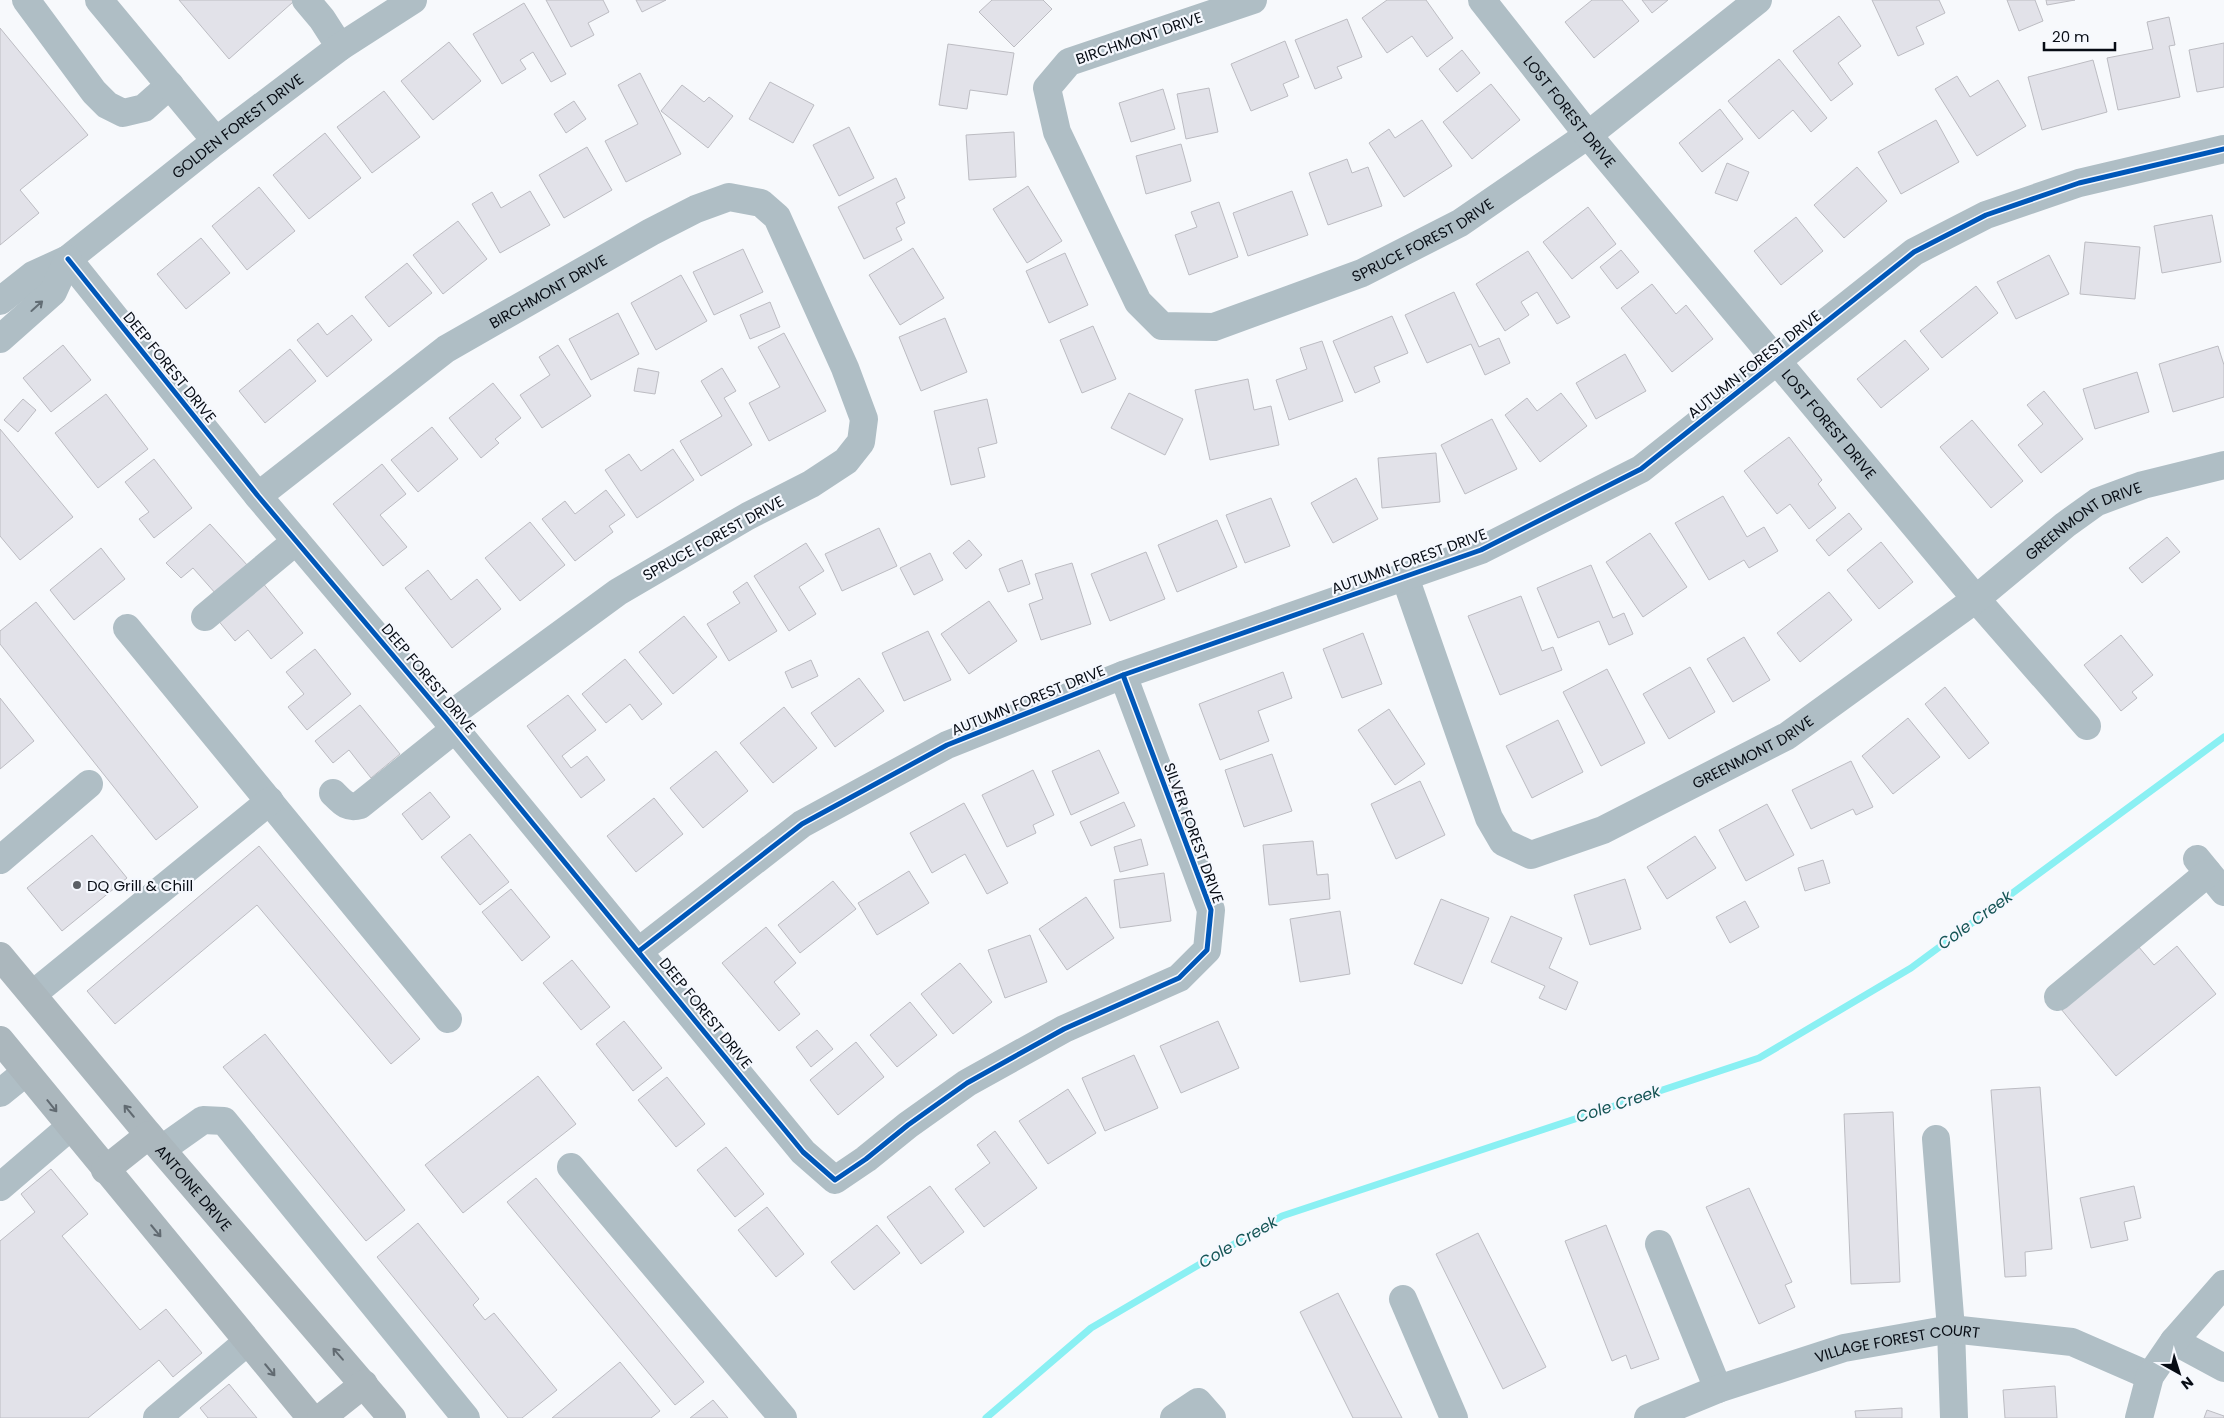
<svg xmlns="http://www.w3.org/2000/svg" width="2224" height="1418" font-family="Poppins,sans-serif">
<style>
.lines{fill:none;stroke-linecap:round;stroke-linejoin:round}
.stream{stroke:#8af0f3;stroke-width:7}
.building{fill:#e2e2e9;stroke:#bcbcc2}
.minor{stroke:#afbec5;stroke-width:28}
.major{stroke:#abb7bd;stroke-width:28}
.cycleway-casing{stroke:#f5f8fe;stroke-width:8}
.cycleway{stroke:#0057b8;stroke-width:5}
.oneway{stroke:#636e75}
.oneway2{stroke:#616a71}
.poi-dot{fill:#5b5f65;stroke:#f5f8fe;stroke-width:2}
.labels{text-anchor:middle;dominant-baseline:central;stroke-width:4.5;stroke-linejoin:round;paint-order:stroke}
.street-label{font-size:15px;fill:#070c14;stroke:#f5f8fe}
.poi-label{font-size:15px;fill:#070c14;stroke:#f5f8fe;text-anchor:start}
.water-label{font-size:16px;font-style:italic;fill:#155455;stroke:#f5f8fe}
</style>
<rect width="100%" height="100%" fill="#f7f9fc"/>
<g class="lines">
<path class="stream" d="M986,1418L1091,1328L1282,1216L1759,1058L1911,968L2224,737"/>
</g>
<g class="building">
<path d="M179,0H292L293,2L229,59Z"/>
<path d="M546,0H603L609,12L588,23L594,35L571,47Z"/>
<path d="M636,0H666L642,12Z"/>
<path d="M992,0H1043L1052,9L1014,47L979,12Z"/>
<path d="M1387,0H1426L1453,38L1427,57L1412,36L1387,53L1362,18Z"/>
<path d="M1592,0H1622L1639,21L1594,58L1565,22Z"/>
<path d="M1642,0H1668L1652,13Z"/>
<path d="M1872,0H1939L1945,13L1916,27L1924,44L1898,56Z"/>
<path d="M2007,0H2035L2043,21L2019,31Z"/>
<path d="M2046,0H2075L2047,5Z"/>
<path d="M524,3L566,74L551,82L533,52L520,60L526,69L502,84L473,34Z"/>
<path d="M1839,16L1861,46L1838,63L1853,84L1831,101L1793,51Z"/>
<path d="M2169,17L2175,45L2169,46L2180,97L2118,110L2107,58L2153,49L2147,22Z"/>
<path d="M1347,19L1362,57L1337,67L1342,78L1315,89L1295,40Z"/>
<path d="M0,28L88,135L20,190L39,213L0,245Z"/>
<path d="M1285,41L1299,77L1283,84L1288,96L1251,111L1231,64Z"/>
<path d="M449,42L481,81L433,120L401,81Z"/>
<path d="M2224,43V87L2197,92L2189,50Z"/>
<path d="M948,44L1014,53L1007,95L970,90L967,109L939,105Z"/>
<path d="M1462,50L1480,73L1457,92L1439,69Z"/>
<path d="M1779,59L1827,118L1811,132L1793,110L1759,139L1728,101Z"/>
<path d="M2093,60L2107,112L2042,130L2028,77Z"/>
<path d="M640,73L681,154L626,182L605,141L638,124L618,85Z"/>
<path d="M1957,76L1970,97L1998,80L2026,126L1977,156L1935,89Z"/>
<path d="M770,82L814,105L793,143L749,119Z"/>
<path d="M1491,84L1520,120L1472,159L1443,122Z"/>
<path d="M682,85L704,102L709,97L733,116L708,148L661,111Z"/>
<path d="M1209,88L1218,132L1186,139L1177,94Z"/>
<path d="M1163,89L1175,129L1131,142L1119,103Z"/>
<path d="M384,91L420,137L372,173L337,127Z"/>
<path d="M574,101L586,119L566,133L554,114Z"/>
<path d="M1720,109L1743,139L1702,172L1679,143Z"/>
<path d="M1422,120L1452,166L1404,197L1369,143L1389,129L1395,138Z"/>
<path d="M1936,120L1959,162L1901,194L1878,152Z"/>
<path d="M849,127L874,178L839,196L813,145Z"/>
<path d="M1014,132L1016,177L969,180L966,135Z"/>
<path d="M325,133L361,178L309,219L273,175Z"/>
<path d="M1181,144L1191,181L1146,194L1136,156Z"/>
<path d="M587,147L612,190L564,218L539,175Z"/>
<path d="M1347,159L1352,173L1368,167L1382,206L1328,225L1309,173Z"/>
<path d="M1727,163L1749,172L1737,201L1715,193Z"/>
<path d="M1857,167L1887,201L1844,238L1814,205Z"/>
<path d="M896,178L905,198L896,203L905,223L896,228L902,240L864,259L838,207Z"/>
<path d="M1028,186L1062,241L1027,263L993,209Z"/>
<path d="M259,187L295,231L247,270L212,226Z"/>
<path d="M530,191L550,225L500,253L472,204L492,192L501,208Z"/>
<path d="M1292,191L1308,235L1248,256L1233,213Z"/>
<path d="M1219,202L1238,257L1189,275L1175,235L1197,227L1191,212Z"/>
<path d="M1588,207L1616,244L1572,279L1543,242Z"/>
<path d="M2212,215L2221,262L2162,273L2154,226Z"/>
<path d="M1796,217L1823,251L1781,285L1754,251Z"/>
<path d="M458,221L487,259L443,294L413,255Z"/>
<path d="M201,238L230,273L186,309L157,274Z"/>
<path d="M2085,242L2140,247L2135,299L2080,294Z"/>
<path d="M913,248L944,298L900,325L869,275Z"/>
<path d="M743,249L763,292L714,315L693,272Z"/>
<path d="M1621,250L1639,272L1617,289L1600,267Z"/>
<path d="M1528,251L1570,317L1557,324L1537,292L1521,302L1529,315L1505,331L1476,284Z"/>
<path d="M1065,253L1088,305L1049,323L1026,271Z"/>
<path d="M2049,255L2069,294L2016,319L1997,282Z"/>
<path d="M407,263L432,293L389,327L365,297Z"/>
<path d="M681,275L707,321L656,350L631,303Z"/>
<path d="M1652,284L1676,314L1686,305L1713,339L1672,372L1621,308Z"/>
<path d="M1976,286L1998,313L1942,358L1920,331Z"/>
<path d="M1454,292L1479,347L1499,338L1510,363L1485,375L1471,344L1427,363L1405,315Z"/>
<path d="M770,302L780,327L750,339L740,315Z"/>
<path d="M618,313L639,354L591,380L569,339Z"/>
<path d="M352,315L372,340L327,377L297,340L318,323L327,335Z"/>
<path d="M1392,316L1408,353L1374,367L1380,382L1355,393L1333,341Z"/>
<path d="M945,318L967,372L921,391L899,337Z"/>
<path d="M1093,326L1116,379L1082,393L1060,340Z"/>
<path d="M784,333L826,411L769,441L749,403L780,387L758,347Z"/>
<path d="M1905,340L1929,369L1881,408L1857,379Z"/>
<path d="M1322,341L1343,401L1289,420L1276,380L1307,369L1300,348Z"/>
<path d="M63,345L91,380L51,412L23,378Z"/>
<path d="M558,345L591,396L542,428L520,395L550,375L539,357Z"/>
<path d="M2218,346L2224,365V397L2173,412L2159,364Z"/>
<path d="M290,349L316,381L265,423L239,391Z"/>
<path d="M1625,354L1646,391L1596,419L1576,383Z"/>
<path d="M638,368L659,372L655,394L634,391Z"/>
<path d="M722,368L736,391L724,398L752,445L701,476L680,441L722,416L701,381Z"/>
<path d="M2137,372L2149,412L2095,429L2083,389Z"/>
<path d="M1248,379L1254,410L1271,406L1279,445L1210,460L1195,390Z"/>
<path d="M493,383L521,418L495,439L499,443L481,458L449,418Z"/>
<path d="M2044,391L2083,439L2041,473L2018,445L2043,424L2027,405Z"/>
<path d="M1129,393L1183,419L1165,455L1111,428Z"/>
<path d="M1561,393L1587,426L1540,462L1505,415L1527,398L1537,411Z"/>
<path d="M106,394L148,449L98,488L55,433Z"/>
<path d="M23,399L36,410L18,432L4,420Z"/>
<path d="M987,399L997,443L978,448L985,477L951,485L934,411Z"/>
<path d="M1492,419L1517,469L1465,494L1441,445Z"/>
<path d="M1972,420L2023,481L1991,508L1940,447Z"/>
<path d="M432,427L458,459L418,492L391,460Z"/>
<path d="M0,429L73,517L20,560L0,536Z"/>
<path d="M1789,437L1822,480L1818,484L1836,508L1809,529L1790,504L1777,514L1744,471Z"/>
<path d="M673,449L694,480L637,518L605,470L629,454L641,471Z"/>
<path d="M1436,453L1440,502L1382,508L1378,458Z"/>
<path d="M154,459L192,508L154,538L139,519L149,512L125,482Z"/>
<path d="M382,464L406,494L380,515L407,547L383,566L333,504Z"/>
<path d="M1356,478L1378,519L1333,543L1311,503Z"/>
<path d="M606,490L625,515L609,526L613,532L575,561L542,519L565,501L575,514Z"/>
<path d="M1723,496L1747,537L1764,527L1778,551L1749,568L1744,560L1709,580L1675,523Z"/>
<path d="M1271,498L1290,546L1245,563L1226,515Z"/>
<path d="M1849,513L1862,529L1829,556L1816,540Z"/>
<path d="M1217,520L1237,567L1177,592L1158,545Z"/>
<path d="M530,522L565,565L520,601L485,558Z"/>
<path d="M210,524L248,566L216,594L193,568L181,578L166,563Z"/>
<path d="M879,528L897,566L842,591L825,554Z"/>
<path d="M1650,533L1687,587L1643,617L1606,562Z"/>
<path d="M2167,537L2180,552L2142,583L2129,568Z"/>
<path d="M969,540L982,555L966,569L953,553Z"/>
<path d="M1881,542L1913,582L1879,609L1847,570Z"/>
<path d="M806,543L824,571L799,587L816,614L789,631L754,576Z"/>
<path d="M101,548L125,579L74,620L50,590Z"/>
<path d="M1146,552L1165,599L1110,621L1091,574Z"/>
<path d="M930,553L943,580L914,595L900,568Z"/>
<path d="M1022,560L1030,584L1008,592L999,569Z"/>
<path d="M1072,563L1091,624L1041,640L1029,604L1043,599L1035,574Z"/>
<path d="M1591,565L1613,618L1624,613L1633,634L1609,645L1599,621L1558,638L1537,588Z"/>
<path d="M428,570L451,600L477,579L501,609L452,648L405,588Z"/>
<path d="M262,582L303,633L271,659L248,630L235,641L217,619Z"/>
<path d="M747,582L777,631L729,661L707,624L740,603L733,592Z"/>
<path d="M1829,592L1852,620L1800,662L1777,633Z"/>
<path d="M1521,596L1542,651L1553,647L1562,670L1500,695L1468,616Z"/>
<path d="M989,601L1017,641L969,674L941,634Z"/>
<path d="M36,602L198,807L156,840L0,644V631Z"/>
<path d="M684,616L717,657L673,694L639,652Z"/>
<path d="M928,631L951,680L904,701L882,653Z"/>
<path d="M1363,633L1382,684L1342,698L1323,649Z"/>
<path d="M2121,635L2153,675L2132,692L2137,698L2121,711L2084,665Z"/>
<path d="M1744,637L1770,680L1733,702L1707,659Z"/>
<path d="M315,649L351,694L307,730L288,707L304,694L286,672Z"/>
<path d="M625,659L662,704L642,720L630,704L606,723L582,694Z"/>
<path d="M811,660L818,676L792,688L785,672Z"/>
<path d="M1690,667L1715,712L1669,739L1643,694Z"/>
<path d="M1607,669L1645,743L1601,766L1563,692Z"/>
<path d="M1283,672L1292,698L1258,711L1269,741L1220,760L1199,704Z"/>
<path d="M859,678L884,711L835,747L811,713Z"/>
<path d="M1945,687L1989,743L1969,759L1925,704Z"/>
<path d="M568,695L596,730L562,756L571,768L587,756L605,780L581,798L527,726Z"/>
<path d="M0,698L34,741L0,769Z"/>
<path d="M360,705L400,754L371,778L349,750L333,763L315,741Z"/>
<path d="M784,707L817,748L773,783L740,743Z"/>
<path d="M1389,709L1425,764L1395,785L1358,730Z"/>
<path d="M1908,718L1940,757L1893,794L1862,756Z"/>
<path d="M1558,720L1583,772L1532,798L1506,746Z"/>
<path d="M1099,750L1119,793L1071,815L1052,771Z"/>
<path d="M716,751L748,791L703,828L670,788Z"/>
<path d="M1272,754L1292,811L1244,827L1225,770Z"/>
<path d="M1851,761L1873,807L1856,815L1853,809L1811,829L1792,790Z"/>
<path d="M1033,770L1054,815L1033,825L1036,833L1007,847L982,795Z"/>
<path d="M1420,781L1445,835L1396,859L1371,804Z"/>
<path d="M430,792L450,817L422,840L402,814Z"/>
<path d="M654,798L683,834L636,872L607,836Z"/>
<path d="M1124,802L1135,826L1091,846L1080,822Z"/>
<path d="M964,803L1008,883L987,894L965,854L932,873L910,833Z"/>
<path d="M1767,804L1794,855L1746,881L1719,830Z"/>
<path d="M470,834L509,882L480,905L441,857Z"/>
<path d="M92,835L127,878L62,931L27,888Z"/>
<path d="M1695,836L1716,868L1667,899L1647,867Z"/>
<path d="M1141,839L1148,865L1120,872L1114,847Z"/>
<path d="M1313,841L1317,875L1328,874L1330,899L1269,905L1263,845Z"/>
<path d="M259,846L420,1039L391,1064L257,905L115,1024L87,991Z"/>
<path d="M1823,860L1830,883L1805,891L1798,868Z"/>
<path d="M909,871L929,903L877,935L858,903Z"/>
<path d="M1164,873L1171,921L1120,928L1114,880Z"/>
<path d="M1625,879L1641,929L1590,945L1574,895Z"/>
<path d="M833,881L856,909L800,953L778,925Z"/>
<path d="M511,889L550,937L522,961L482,912Z"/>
<path d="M1086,897L1114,938L1067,970L1039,929Z"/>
<path d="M1441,899L1489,918L1462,984L1414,964Z"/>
<path d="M1745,901L1759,927L1730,943L1716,917Z"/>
<path d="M1340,911L1350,974L1300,982L1290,919Z"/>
<path d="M1511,916L1562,938L1549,968L1578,982L1566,1010L1539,998L1545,986L1491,962Z"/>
<path d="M766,927L796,963L774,982L800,1014L779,1031L722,963Z"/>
<path d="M1030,935L1047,982L1005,998L988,950Z"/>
<path d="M2138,946L2154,965L2177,946L2216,994L2116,1076L2061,1009Z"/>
<path d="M572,960L610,1007L581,1030L543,983Z"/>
<path d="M960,963L992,1002L953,1034L921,994Z"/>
<path d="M910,1002L937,1035L897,1067L870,1035Z"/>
<path d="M624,1021L662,1068L633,1091L596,1044Z"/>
<path d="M1218,1021L1239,1068L1181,1093L1160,1046Z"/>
<path d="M817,1030L833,1049L811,1067L796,1047Z"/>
<path d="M265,1034L405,1210L366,1241L223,1067Z"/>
<path d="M856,1042L884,1077L838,1115L810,1080Z"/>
<path d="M1134,1055L1158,1108L1105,1131L1082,1078Z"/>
<path d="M538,1076L576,1124L463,1213L425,1165Z"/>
<path d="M667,1077L705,1124L676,1147L638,1100Z"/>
<path d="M2040,1087L2052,1249L2025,1252L2026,1276L2005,1277L1991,1090Z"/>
<path d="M1068,1089L1096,1133L1048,1164L1019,1121Z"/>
<path d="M1893,1112L1900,1282L1851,1284L1844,1114Z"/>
<path d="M995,1131L1037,1188L984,1227L955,1189L990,1163L977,1145Z"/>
<path d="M726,1147L764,1194L735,1217L697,1170Z"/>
<path d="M51,1169L88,1214L62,1236L140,1330L166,1309L202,1353L173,1377L159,1360L88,1418H0V1241L35,1212L21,1194Z"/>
<path d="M536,1178L704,1382L675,1405L507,1202Z"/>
<path d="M930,1186L964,1232L921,1264L887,1217Z"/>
<path d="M2134,1186L2141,1218L2124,1222L2128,1240L2091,1248L2080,1198Z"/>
<path d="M1749,1188L1792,1282L1785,1285L1795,1307L1759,1324L1706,1207Z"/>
<path d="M767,1207L804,1254L776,1277L738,1230Z"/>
<path d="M418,1223L479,1299L473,1305L485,1320L494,1313L557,1390L522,1418H508L377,1257Z"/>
<path d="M877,1225L900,1253L854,1290L831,1262Z"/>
<path d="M1606,1225L1659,1359L1631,1369L1626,1355L1612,1361L1565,1241Z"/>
<path d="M1478,1233L1546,1367L1503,1389L1436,1254Z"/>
<path d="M1338,1293L1402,1418H1353L1300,1312Z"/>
<path d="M620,1362L660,1411L651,1418H552Z"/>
<path d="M229,1384L257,1418H208L200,1408Z"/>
<path d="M2055,1386L2057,1418H2005L2003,1390Z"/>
<path d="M713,1400L728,1418H690Z"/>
<path d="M1902,1408V1418H1856L1855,1411Z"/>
<path d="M2207,1410L2224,1416V1418H2204Z"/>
</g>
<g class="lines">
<g class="minor">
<path d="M26,0L94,92L107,105L123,113L144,108L170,85"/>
<path d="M99,0L216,141"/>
<path d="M306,0L322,19L340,47"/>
<path id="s1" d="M1253,0L1069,62L1047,88L1057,132L1138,302L1162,326L1214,327L1362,273L1460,223L1588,135L1758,0"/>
<path id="s2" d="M1482,0L1588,135L1976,599L2087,726"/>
<path d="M68,259L258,496L446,718L803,1152L835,1180L866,1159L908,1125L967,1083L1064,1029L1179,978L1207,950L1211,910L1123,675"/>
<path id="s3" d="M0,301L33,275L68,259L216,141L340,47L413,0"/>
<path d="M0,339L53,292L68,259"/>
<path id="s4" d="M258,496L446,349L651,232L696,209L729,197L761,203L777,217L845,368L864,419L861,442L846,461L811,484L748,516L618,592L446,718"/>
<path id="s5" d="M1405,577L1489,818L1503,842L1531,855L1603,830L1787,736L1976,599L2065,525L2097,502L2143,485L2224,465"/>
<path d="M205,617L296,541"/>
<path d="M127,628L448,1019"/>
<path d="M333,793C342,802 347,809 360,805L455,729"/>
<path d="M2197,859L2224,892"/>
<path d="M0,860L89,784"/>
<path d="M639,951L802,824L947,745L1123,675L1481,550L1641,469L1914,252L1986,215L2079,183L2224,149"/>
<path d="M33,994L270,801"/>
<path d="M2058,997L2208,873"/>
<path d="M0,1093L26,1072"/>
<path d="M1936,1139L1951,1329L1954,1418"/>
<path d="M162,1149L203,1120L224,1121L466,1418"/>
<path d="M571,1167L783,1418"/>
<path d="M0,1187L70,1127"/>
<path d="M1659,1244L1718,1389"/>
<path d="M1403,1299L1454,1418"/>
<path d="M2174,1341L2224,1368"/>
<path d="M157,1418L247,1342"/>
<path d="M1174,1418L1198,1402L1212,1418"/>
<path id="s6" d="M1648,1418L1718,1389L1844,1348L1951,1329L2072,1342L2150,1376"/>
<path d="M2139,1418L2150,1376L2174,1341L2224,1284"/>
</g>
<g class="major">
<path id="s7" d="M0,956L149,1135L392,1418"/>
<path d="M0,1040L311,1418"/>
<path d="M105,1170L149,1135"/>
<path d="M321,1418L364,1384"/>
</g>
<defs>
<g id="cycleway">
<path d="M68,259L258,496L446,718L803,1152L835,1180L866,1159L908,1125L967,1083L1064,1029L1179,978L1207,950L1211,910L1123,675"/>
<path d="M639,951L802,824L947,745L1123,675L1481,550L1641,469L1914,252L1986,215L2079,183L2224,149"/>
</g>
</defs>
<use href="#cycleway" class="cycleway-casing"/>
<use href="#cycleway" class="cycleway"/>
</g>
<defs><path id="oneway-shaft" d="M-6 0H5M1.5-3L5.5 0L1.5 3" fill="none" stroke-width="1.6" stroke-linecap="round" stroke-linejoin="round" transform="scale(1.25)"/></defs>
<use class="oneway" href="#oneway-shaft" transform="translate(37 306) rotate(-42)"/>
<g class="oneway2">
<use href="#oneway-shaft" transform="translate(52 1106) rotate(51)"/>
<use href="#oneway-shaft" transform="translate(129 1111) rotate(-130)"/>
<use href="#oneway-shaft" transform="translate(156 1231) rotate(50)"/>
<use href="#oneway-shaft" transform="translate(338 1354) rotate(-131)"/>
<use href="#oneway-shaft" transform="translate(270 1370) rotate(50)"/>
</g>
<circle class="poi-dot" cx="77" cy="885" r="5"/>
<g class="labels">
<g class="street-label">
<text transform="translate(1139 38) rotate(-19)">BIRCHMONT DRIVE</text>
<text stroke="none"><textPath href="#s2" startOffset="142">LOST FOREST DRIVE</textPath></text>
<text stroke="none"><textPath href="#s3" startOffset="296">GOLDEN FOREST DRIVE</textPath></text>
<text stroke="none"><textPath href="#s1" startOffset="774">SPRUCE FOREST DRIVE</textPath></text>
<text stroke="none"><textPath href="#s4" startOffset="356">BIRCHMONT DRIVE</textPath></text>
<text transform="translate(1754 364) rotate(-38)">AUTUMN FOREST DRIVE</text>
<text transform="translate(170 367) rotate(51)">DEEP FOREST DRIVE</text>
<text stroke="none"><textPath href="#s2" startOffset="548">LOST FOREST DRIVE</textPath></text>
<text stroke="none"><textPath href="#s5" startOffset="964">GREENMONT DRIVE</textPath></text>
<text transform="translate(713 538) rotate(-29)">SPRUCE FOREST DRIVE</text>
<text transform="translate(1409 561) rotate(-20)">AUTUMN FOREST DRIVE</text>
<text transform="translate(429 678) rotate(50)">DEEP FOREST DRIVE</text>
<text transform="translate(1028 700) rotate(-22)">AUTUMN FOREST DRIVE</text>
<text stroke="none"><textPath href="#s5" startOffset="559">GREENMONT DRIVE</textPath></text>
<text transform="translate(1194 833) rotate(70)">SILVER FOREST DRIVE</text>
<text transform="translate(706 1013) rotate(51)">DEEP FOREST DRIVE</text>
<text stroke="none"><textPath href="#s7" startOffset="302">ANTOINE DRIVE</textPath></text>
<text stroke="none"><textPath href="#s6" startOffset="262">VILLAGE FOREST COURT</textPath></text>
</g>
<g class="poi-label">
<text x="87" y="885">DQ Grill &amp; Chill</text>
</g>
<g class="water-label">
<text transform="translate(1975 920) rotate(-36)">Cole Creek</text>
<text transform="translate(1618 1104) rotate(-18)">Cole Creek</text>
<text transform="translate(1238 1242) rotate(-30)">Cole Creek</text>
</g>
</g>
<g transform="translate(2179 1373) rotate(141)" stroke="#f5f8fe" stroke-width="4" paint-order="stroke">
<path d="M0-4L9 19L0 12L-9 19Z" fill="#070c14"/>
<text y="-8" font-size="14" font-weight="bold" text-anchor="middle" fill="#070c14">N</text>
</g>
<path d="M2044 42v8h71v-8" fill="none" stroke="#070c14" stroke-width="2.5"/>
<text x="2052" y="42" font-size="15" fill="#070c14" stroke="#f5f8fe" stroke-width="4" paint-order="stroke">20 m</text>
</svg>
